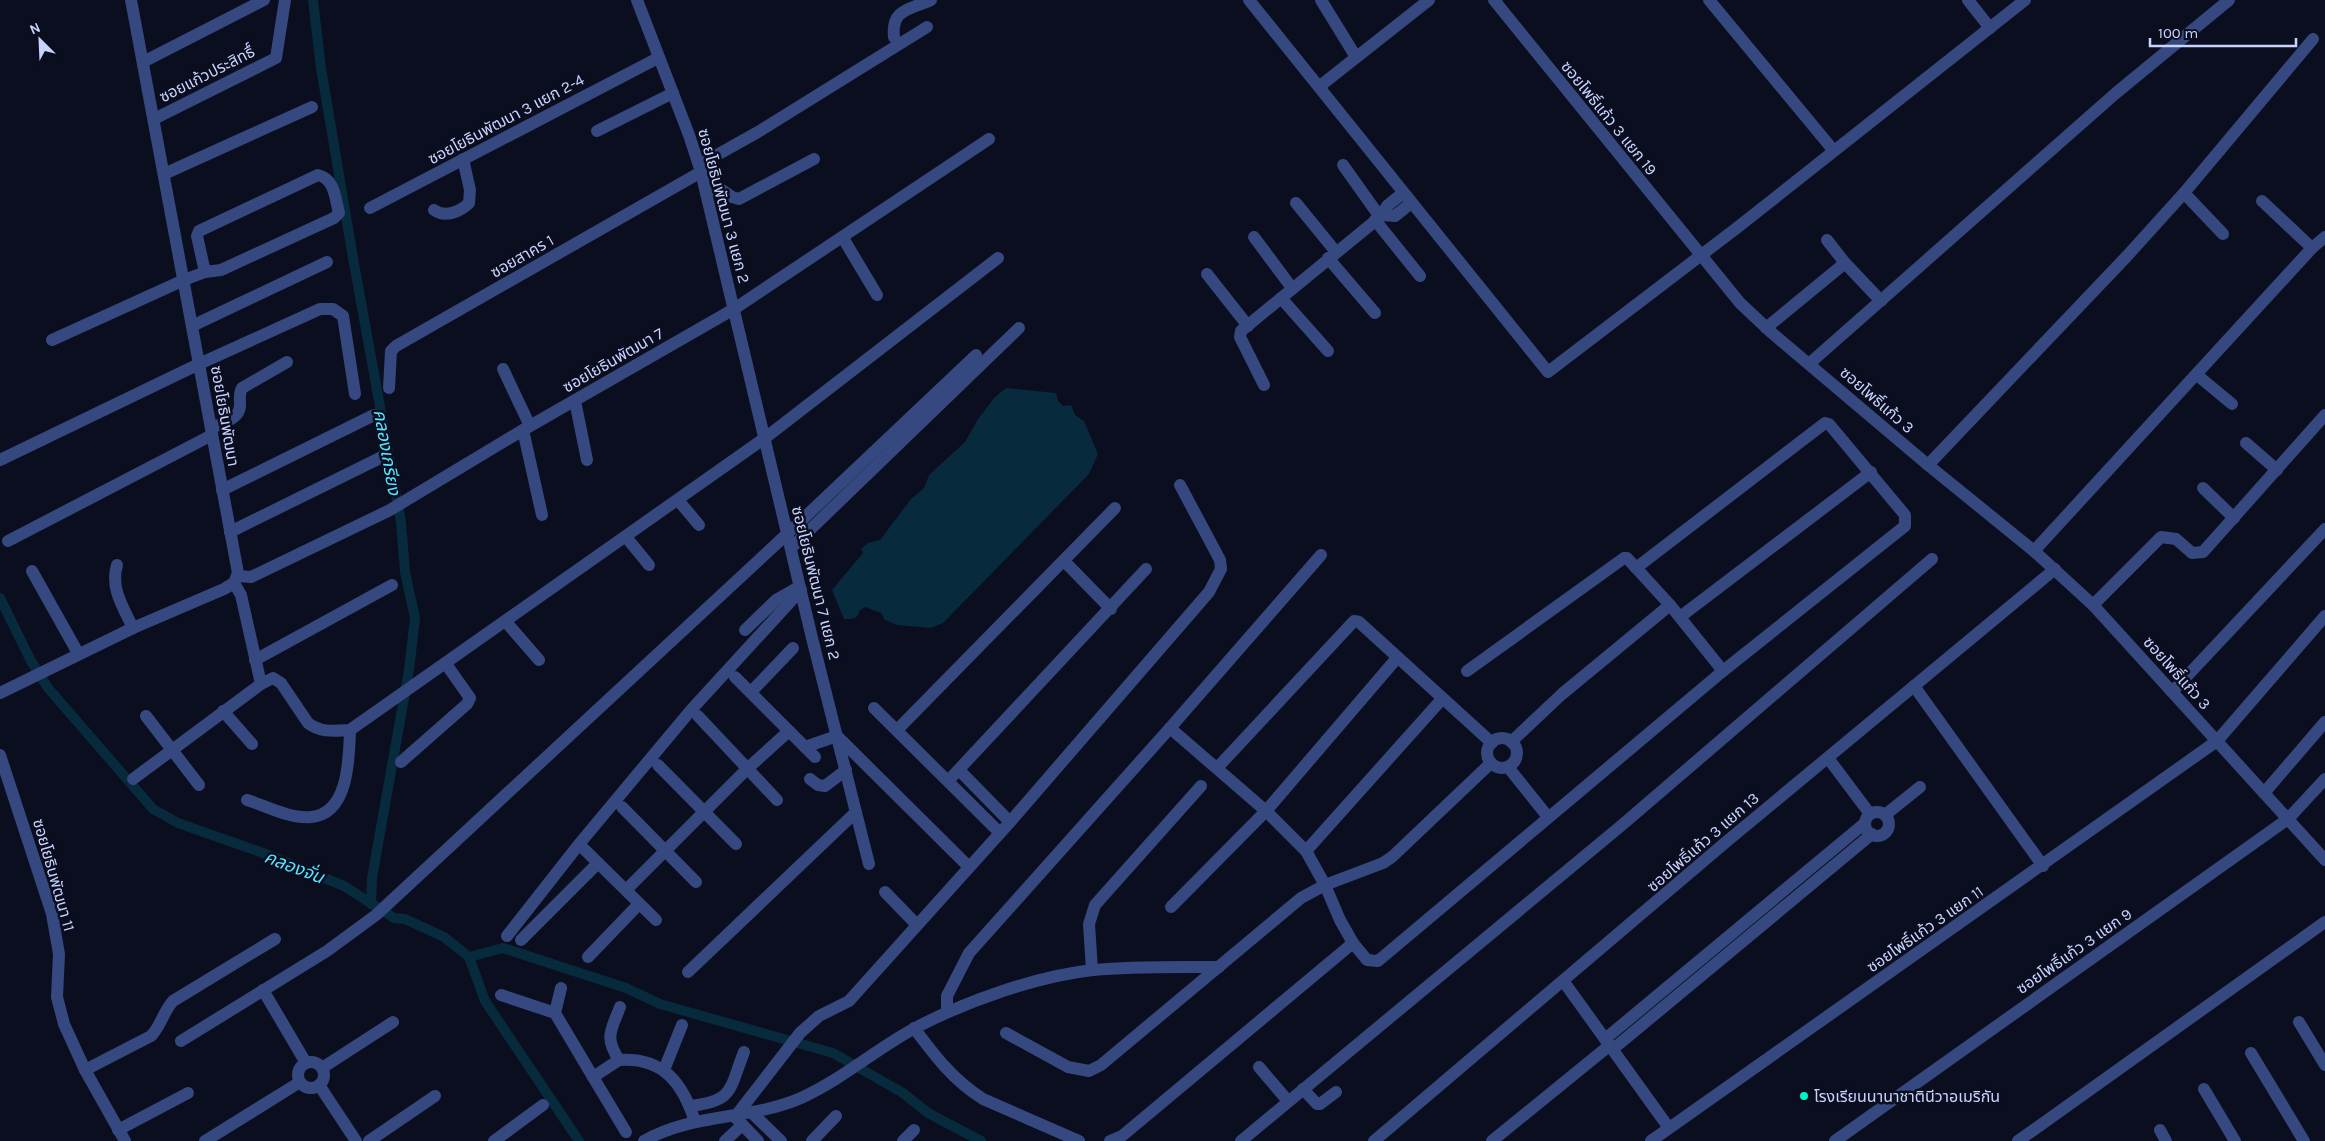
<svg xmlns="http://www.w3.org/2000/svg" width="2325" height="1141" font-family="Karla,'Noto Sans Thai',sans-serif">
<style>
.water{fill:#072a3c}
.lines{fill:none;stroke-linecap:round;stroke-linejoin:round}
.canal{stroke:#072a3c;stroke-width:10}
.minor{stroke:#35487f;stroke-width:12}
.poi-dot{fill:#00f4c5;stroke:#0b0e1f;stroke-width:2}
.labels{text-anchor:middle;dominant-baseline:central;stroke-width:5;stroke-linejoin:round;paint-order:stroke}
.street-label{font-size:16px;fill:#c9d3ff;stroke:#0b0e1f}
.poi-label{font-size:16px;fill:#c9d3ff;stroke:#0b0e1f;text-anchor:start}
.water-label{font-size:18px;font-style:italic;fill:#57e3ff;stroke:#0b0e1f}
</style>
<rect width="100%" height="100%" fill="#0b0e1f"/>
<path class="water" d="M1006,388L1056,393L1058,401L1063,406L1071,405L1075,415L1084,421L1098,454L1089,474L943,623L931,628L897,625L885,620L881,613L865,607L860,610C857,620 854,619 844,619L832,590L863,553L861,549L868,543L880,540L911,499L924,488L929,475L965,442L978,419L994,398Z"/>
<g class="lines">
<g class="canal">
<path d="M313,0L321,68L353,258L401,522L405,572L415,618L409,670L372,878L371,904"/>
<path d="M0,598L31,661L48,688L153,809L178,823L263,853L344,886L394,918L405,919L444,937L469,957L485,1001L579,1141"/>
<path d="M469,957L503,948L626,988L660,1004L833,1053L903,1093L928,1113L981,1141"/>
</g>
<g class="minor">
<path d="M637,0L689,135L701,172L812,638L869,864"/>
<path d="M1249,0L1548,372L1738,227L2025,0"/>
<path d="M1321,0L1356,57"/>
<path d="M1494,0L1740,303L1772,333L1928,465L2034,551L2093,605L2325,860"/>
<path d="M1709,0L1834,151"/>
<path d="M1968,0L1990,28"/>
<path d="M894,37C891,9 909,10 931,0"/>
<path d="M143,62L264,0"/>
<path d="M1320,86L1429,0"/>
<path d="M154,119L276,58L285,0"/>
<path d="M597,131L673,93"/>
<path d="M699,165L758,132L927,27"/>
<path d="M1343,165L1380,217"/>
<path d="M164,174L312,107"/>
<path d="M706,193L722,190L732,197L739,199L814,159"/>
<path d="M2184,193L2223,234"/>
<path d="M2262,201L2312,248"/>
<path d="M1296,203L1336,252"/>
<path d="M370,208L658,58"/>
<path d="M434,210C445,218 460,212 469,203L470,190L463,159"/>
<path d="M1383,215L1395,216L1411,203"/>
<path d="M1375,220L1420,276"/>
<path d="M1254,237L1292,288"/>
<path d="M843,238L877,295"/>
<path d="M1827,240L1845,263L1881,301"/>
<path d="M1328,258L1375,313"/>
<path d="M1207,274L1248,326"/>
<path d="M1281,298L1328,351"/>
<path d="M192,326L327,262"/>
<path d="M1766,328L1845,263"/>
<path d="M52,340L184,280L205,272L221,270L334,218L339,213C335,198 335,179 318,175L199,231L197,236L205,272"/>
<path d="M1810,363L2116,93L2229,0"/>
<path d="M503,369L530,426"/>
<path d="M2197,375L2232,404"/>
<path d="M1264,385L1240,337L1241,331L1380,217L1387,206L1403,193"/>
<path d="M389,388L391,351L396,346L701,172"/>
<path d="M575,401L587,460"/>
<path d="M211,428C222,423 241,419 240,404C240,397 239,393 242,388L287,362"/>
<path d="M523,430L542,515"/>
<path d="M2246,443L2277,470"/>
<path d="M0,460L199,364L320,309H333L343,316L355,394"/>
<path d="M1928,465L2127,256L2184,193L2313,39"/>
<path d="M2203,488L2234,518"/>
<path d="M222,490L374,415"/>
<path d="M678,500L699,525"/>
<path d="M230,532L382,457"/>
<path d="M626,537L649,565"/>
<path d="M8,541L212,435"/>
<path d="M791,548L1019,328"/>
<path d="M2034,551L2312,248L2325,237"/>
<path d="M1064,561L1111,609"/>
<path d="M117,565C110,588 123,607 133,628"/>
<path d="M32,571L78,653"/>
<path d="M237,576L251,577L390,510L523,430L734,309L989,139"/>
<path d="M234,583L241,595L261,684"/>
<path d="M2093,605L2161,537L2176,539L2192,553L2203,552L2325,415"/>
<path d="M1680,617L1871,472"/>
<path d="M506,622L539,660"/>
<path d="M745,630L776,600L799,587"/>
<path d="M255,660L392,585"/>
<path d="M1467,671L1624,558H1627L1670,605L1723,671"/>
<path d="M735,677L815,757"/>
<path d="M1914,686L2043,866"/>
<path d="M751,692L793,648"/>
<path d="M2172,692L2325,529"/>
<path d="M0,693L133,628L224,589L234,583L238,573L131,0"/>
<path d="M874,708L1000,833"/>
<path d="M223,711L252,744"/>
<path d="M146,716L199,785"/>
<path d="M698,716L777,800"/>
<path d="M1170,728L1266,811L1306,851L1325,885L1340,920L1353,943L1367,960L1378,961L1723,671L1905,526V515L1829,424L1825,423L1636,568"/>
<path d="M897,730L1115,508"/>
<circle cx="1502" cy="753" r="15"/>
<path d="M1511,742L1562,694L1670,605"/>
<path d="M805,747L837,736L969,867"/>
<path d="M0,755L52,914L59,954L57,997L64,1024L85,1070L125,1141"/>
<path d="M1828,758L1870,814"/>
<path d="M401,762L467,704L470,698L446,664"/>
<path d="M658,765L736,844"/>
<path d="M1508,767L1548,817"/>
<path d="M1217,768L1354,621L1359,622L1492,743"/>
<path d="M959,770L1010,822"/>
<path d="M133,779L261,684L273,678L281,683L308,723C321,733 334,731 350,730L765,438L998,258"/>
<path d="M810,779L818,785L825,786L846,770"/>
<path d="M949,780L1146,569"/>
<path d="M2264,793L2325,722"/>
<path d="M247,800C266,806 290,819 311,817C349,814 349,758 350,730"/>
<path d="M622,807L696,882"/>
<circle cx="1877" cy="824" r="12"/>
<path d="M1885,815L1920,787"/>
<path d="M584,849L656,920"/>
<path d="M1306,851L1442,699"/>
<path d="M626,890L747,769L789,731"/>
<path d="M885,892L917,925"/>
<path d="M1171,907L1266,811L1397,658"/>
<path d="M507,936L580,843L691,710L801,590"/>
<path d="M521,940L598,863"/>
<path d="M588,957L639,904"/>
<path d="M1092,970L1089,924L1095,905L1201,786"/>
<path d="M688,972L856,812"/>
<path d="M1564,982L1669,1128"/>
<path d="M561,988L555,1013L593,1077L619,1060"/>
<path d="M263,990L306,1063"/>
<path d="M501,995L555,1013"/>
<path d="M620,1007C611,1031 604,1037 619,1060C663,1057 683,1083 695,1122"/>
<path d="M947,1011V996L969,953L1170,728L1321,555"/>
<path d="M2299,1022L2325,1065"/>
<path d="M914,1028C935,1056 953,1080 983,1099L1079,1141"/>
<path d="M1006,1033L1068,1067L1089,1071L1101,1065L1301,898L1325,885L1383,863L1392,857L1491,763"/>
<path d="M1605,1039L1865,823"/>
<path d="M181,1041L327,951L376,915L787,534L976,355"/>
<path d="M1613,1049L1872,834"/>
<path d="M2251,1053L2304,1141"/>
<circle cx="311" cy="1075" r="13"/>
<path d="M1259,1067L1288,1101"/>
<path d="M322,1068L393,1022"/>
<path d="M85,1070L151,1036C161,1026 163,1012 173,1001L275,939"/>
<path d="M664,1070L682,1025"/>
<path d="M593,1077L626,1132"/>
<path d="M319,1085L356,1141"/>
<path d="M1303,1089L1317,1104H1320L1336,1092"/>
<path d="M2204,1089L2235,1141"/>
<path d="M690,1106C734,1101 729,1090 744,1052"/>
<path d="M753,1114L781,1141"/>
<path d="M118,1130L188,1093"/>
<path d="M2160,1130L2166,1141"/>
<path d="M205,1141L300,1082"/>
<path d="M369,1141L435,1096"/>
<path d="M494,1141L543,1105"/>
<path d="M644,1141C692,1113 751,1120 801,1098C843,1079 877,1048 917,1027C967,1001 1037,976 1093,970C1135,966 1177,967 1219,967"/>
<path d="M725,1141L742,1125"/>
<path d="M758,1141L735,1117L800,1033L819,1016L849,1001L1010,822L1209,592L1221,569L1220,560L1180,485"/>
<path d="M812,1141L836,1116"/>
<path d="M903,1141L914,1130"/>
<path d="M1110,1141L1122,1136L1353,943"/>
<path d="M1241,1141L1622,825L1932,559"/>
<path d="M1374,1141L1726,842L2055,569"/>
<path d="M1492,1141L1610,1045"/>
<path d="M1651,1141L2217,741L2325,616"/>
<path d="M1835,1141L2288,819L2325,779"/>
<path d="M2018,1141L2325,922"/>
</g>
</g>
<circle class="poi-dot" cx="1804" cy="1096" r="5"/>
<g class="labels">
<g class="street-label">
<text transform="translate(207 74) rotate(-27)">ซอยแก้วประสิทธื์</text>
<text transform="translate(1609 118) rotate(51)">ซอยโพธิ์แก้ว 3 แยก 19</text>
<text transform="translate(506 119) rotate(-28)">ซอยโยธินพัฒนา 3 แยก 2-4</text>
<text transform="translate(724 206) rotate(75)">ซอยโยธินพัฒนา 3 แยก 2</text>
<text transform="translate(522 256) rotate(-30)">ซอยสาคร 1</text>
<text transform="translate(613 360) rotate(-30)">ซอยโยธินพัฒนา 7</text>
<text transform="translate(1877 400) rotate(41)">ซอยโพธิ์แก้ว 3</text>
<text transform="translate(225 416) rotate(80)">ซอยโยธินพัฒนา</text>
<text transform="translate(816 583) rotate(76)">ซอยโยธินพัฒนา 7 แยก 2</text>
<text transform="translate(2177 673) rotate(48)">ซอยโพธิ์แก้ว 3</text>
<text transform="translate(1703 842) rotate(-41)">ซอยโพธิ์แก้ว 3 แยก 13</text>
<text transform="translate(54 875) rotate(74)">ซอยโยธินพัฒนา 11</text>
<text transform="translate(1925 929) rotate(-35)">ซอยโพธิ์แก้ว 3 แยก 11</text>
<text transform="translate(2074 951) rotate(-35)">ซอยโพธิ์แก้ว 3 แยก 9</text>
</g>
<g class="poi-label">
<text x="1814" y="1096">โรงเรียนนานาชาตินีวาอเมริกัน</text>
</g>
<g class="water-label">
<text transform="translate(387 452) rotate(80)">คลองเกรียง</text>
<text transform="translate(294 867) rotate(21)">คลองจั่น</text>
</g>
</g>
<g transform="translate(40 40) rotate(336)" stroke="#0b0e1f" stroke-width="4" paint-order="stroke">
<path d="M0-4L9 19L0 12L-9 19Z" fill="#c9d3ff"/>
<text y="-8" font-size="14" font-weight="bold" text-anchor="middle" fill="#c9d3ff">N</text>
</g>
<path d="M2150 38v8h146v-8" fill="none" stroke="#c9d3ff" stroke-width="2.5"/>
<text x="2158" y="38" font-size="15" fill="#c9d3ff" stroke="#0b0e1f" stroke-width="4" paint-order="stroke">100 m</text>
</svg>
